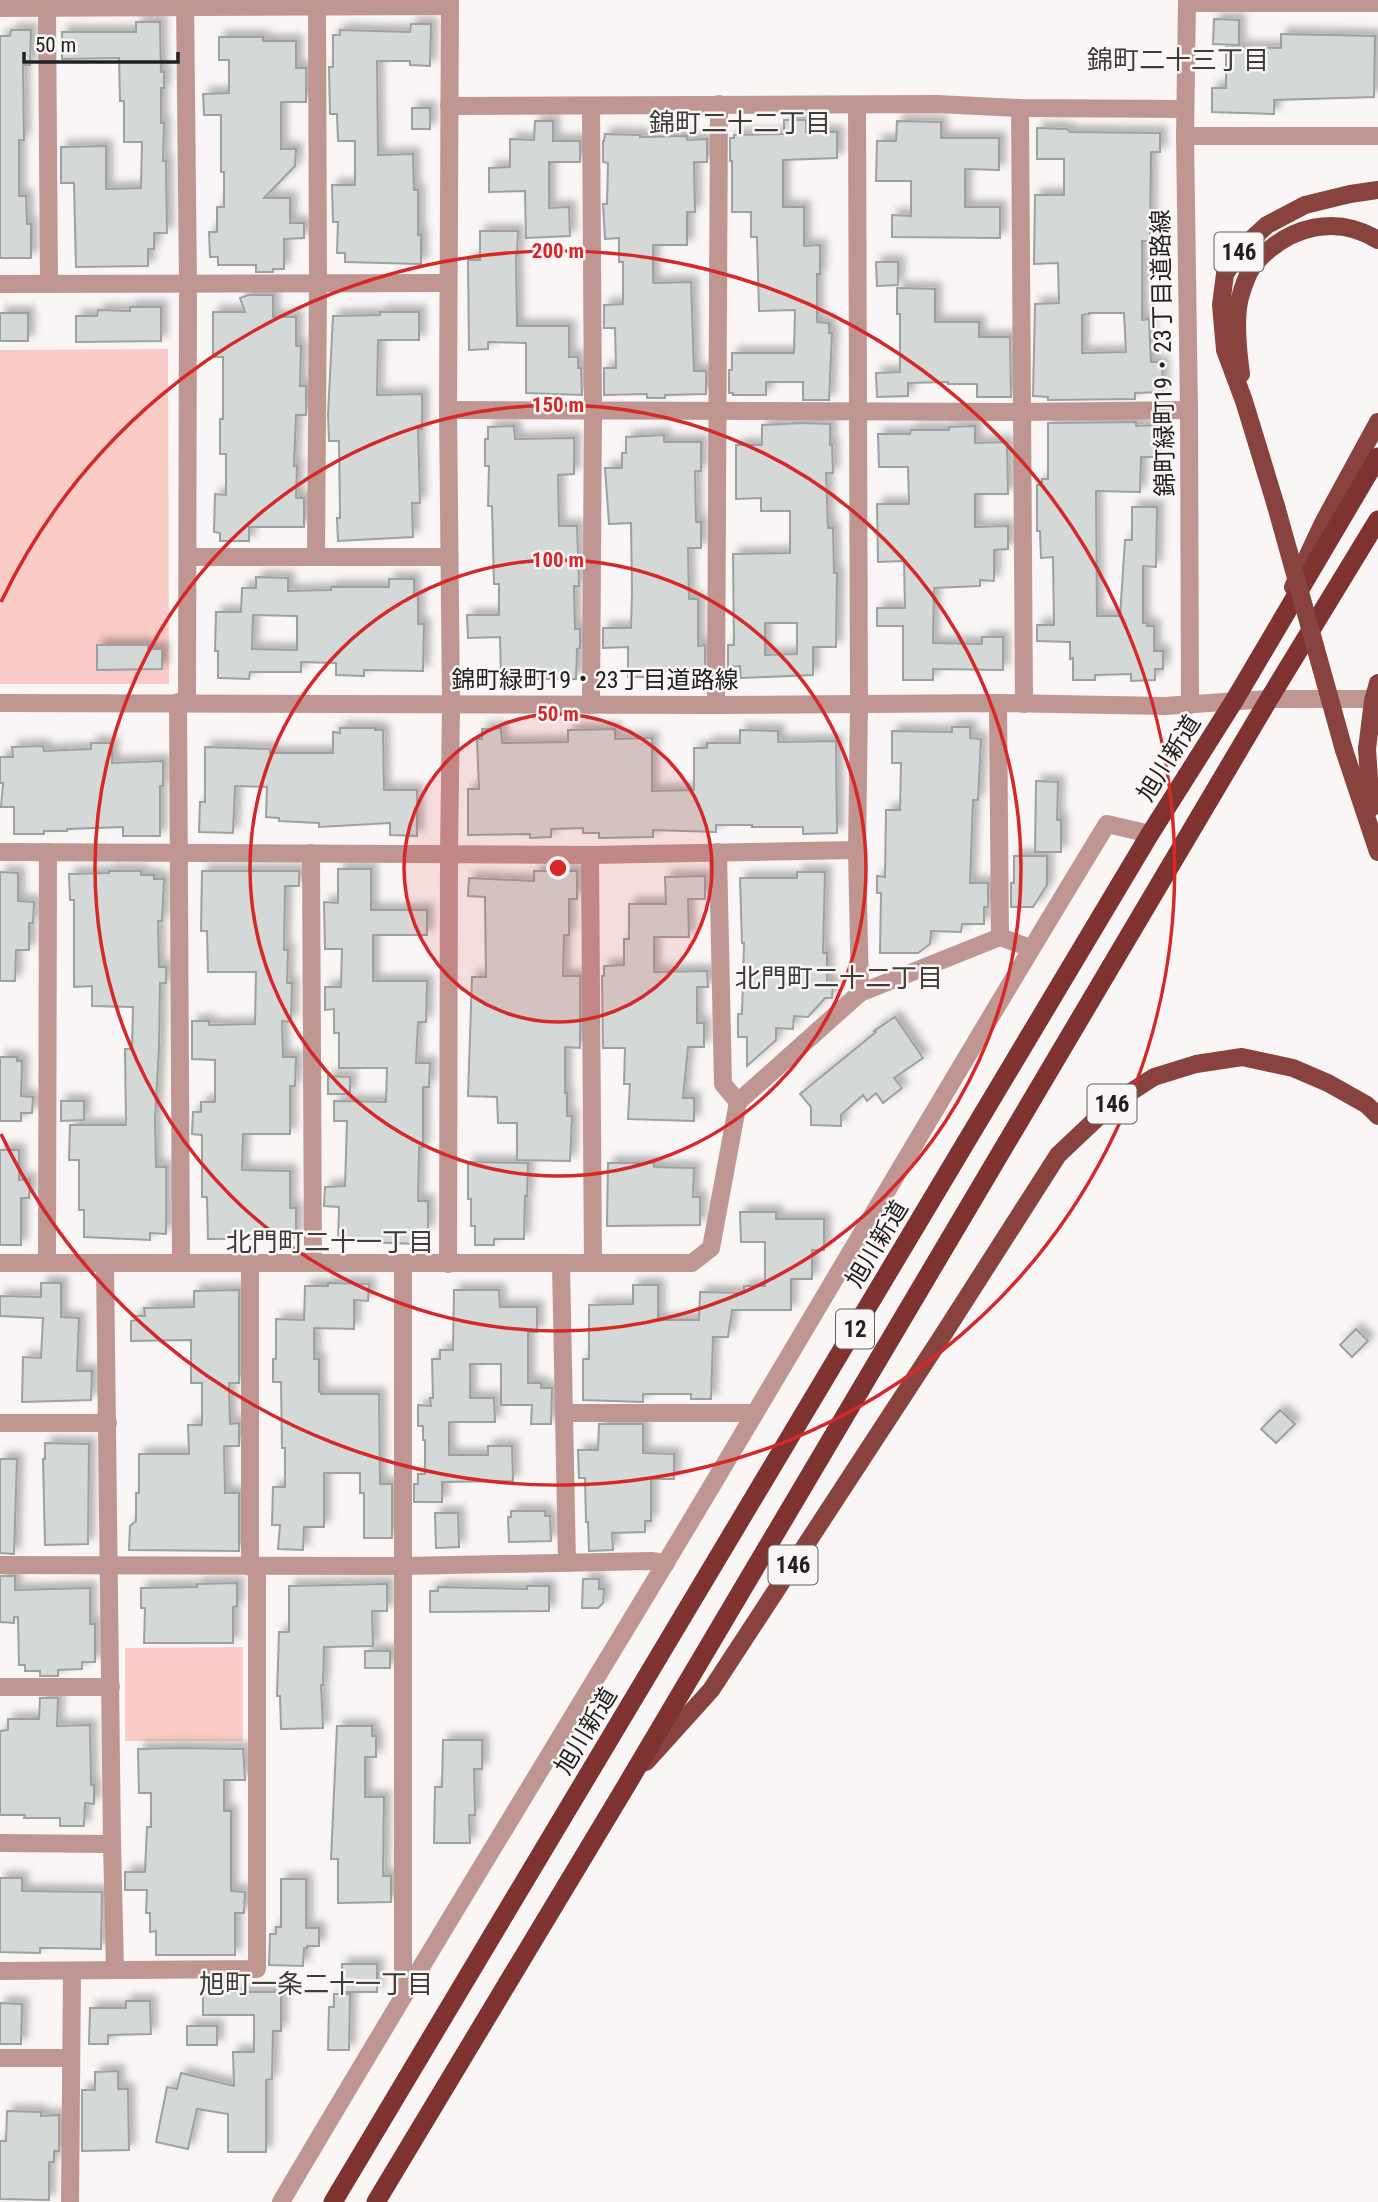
<svg xmlns="http://www.w3.org/2000/svg" width="1378" height="2202" font-family="'Roboto Condensed','Noto Sans JP',sans-serif">
<style>
.green{fill:#facbc7}
.building{fill:#d4d8d7;stroke:#9da1a0;stroke-width:2;fill-rule:evenodd;filter:url(#shadow)}
.lines{fill:none;stroke-linecap:round;stroke-linejoin:round}
.minor{stroke:#bf9692;stroke-width:18}
.primary{stroke:#88433f;stroke-width:18}
.trunk{stroke:#7e3331;stroke-width:19}
.primary-bridge{stroke:#88433f;stroke-width:18}
.ring{fill:none;stroke:#d62828;stroke-width:3.5}
.labels{text-anchor:middle;dominant-baseline:central;stroke-width:5;stroke-linejoin:round;paint-order:stroke}
.shield{fill:#faf6f6;stroke:#626060;stroke-width:2}
.shield-label{font-size:23px;font-weight:bold;fill:#212020}
.street-label{font-size:24px;fill:#212020;stroke:#faf6f6}
.neighbourhood-label{font-size:26px;fill:#3e3b3b;stroke:#faf6f6}
.centre{fill:#d62828;stroke:#faf6f6;stroke-width:3.5}
.ring-label{font-size:21px;text-anchor:middle;font-weight:bold;fill:#d62828;stroke:#faf6f6;stroke-width:5;stroke-linejoin:round;paint-order:stroke}
</style>
<defs>
<filter id="shadow"><feDropShadow dx="6" dy="-6" stdDeviation="3.5" flood-color="#0004"/></filter>
</defs>
<rect width="100%" height="100%" fill="#faf6f6"/>
<g class="green">
<path d="M168,349L169,684H0V350Z"/>
<path d="M243,1647V1741H125V1648Z"/>
</g>
<g class="building">
<path d="M1214,19L1239,20V45L1213,44Z"/>
<path d="M136,22H160L161,72H164V88H161V123H164L163,161H166L167,233H154V249H148V266L76,267L74,183H61V147L106,146V189L141,188L142,142H124V101H120L119,58L62,59V32H136Z"/>
<path d="M411,24H431L430,66L410,65V61H377L378,155L413,154L414,190H418V235L421,234V264L345,262V253H337L338,222H333L332,185H355V141H338L337,114H330L329,67H333V35H340V30L410,32Z"/>
<path d="M11,30H31L30,65H23L24,140H19V196H26L27,224H31V258H0V36H10Z"/>
<path d="M1281,34L1375,36L1374,97L1274,100V114L1212,112V88H1226V47L1281,48Z"/>
<path d="M219,37H263V41H296V68H306V102H281V149H296L295,166L264,198H290V223H304V238L284,239V269H273V272H256V265H218V257H210L209,232H217V207H224V172H221V115H204L203,94L229,93V60H219Z"/>
<rect x="412" y="108" width="18" height="21"/>
<path d="M784,120H806V132H837V158L783,160V207H804V246L820,245V274H817V322L829,323V333H832L829,400H803V382H766V395H733V393H729V370H732V353H794L795,310L759,311L757,237H751V212H732V161H730V138H734V135L784,134Z"/>
<path d="M535,121H553V141H580V162H549V208L569,207L570,236L526,238L525,191L489,192V168L510,167V139L534,140Z"/>
<path d="M897,121L941,122V138H999V170L965,169V207H1000V238L892,237V215L911,216V181H876L877,141H896Z"/>
<path d="M1037,128L1067,129L1070,132L1160,133V152H1151L1150,241H1142V320L1149,319L1151,362H1162L1163,392L1135,393V399L1048,400V397L1033,396L1035,304L1059,303L1058,263L1034,264L1035,195H1064V159H1037ZM1089,313H1124L1126,352L1082,353V315L1089,314Z"/>
<path d="M605,134L640,135V137L687,136V140L707,139V162H694L695,212H687V245H653V282L654,283L691,282L694,371H706V394L665,395V398H647V394L604,395V368H616L615,328H604V305L623,304V262H619V238L605,239L603,204H607L608,163L603,162V141H604Z"/>
<path d="M480,231H518L517,255H516L517,326H569V357H578V368H581L582,395L526,393V343L488,342V349L469,350L468,260H480Z"/>
<path d="M876,262H898V285L877,286Z"/>
<path d="M897,288L935,289V322H979V337H1010L1011,397H977V384H948V382L908,383V396L877,397L876,373L900,372V314H897Z"/>
<path d="M248,295H273V317H296V346H301L300,386H306V415H296L294,466H297L296,498H304V527H249V541H220V533L214,532L215,494L226,495V454H220V419H223V357H213V312H245L240,298Z"/>
<path d="M130,307H161V341L76,342V316H97L98,310L130,311Z"/>
<path d="M380,312H419V340H378L377,395L422,394V429H418L420,503H412L413,537L338,541L337,518H340L339,441H329L328,415L333,316L380,315Z"/>
<rect x="0" y="313" width="28" height="28"/>
<path d="M1136,422V426L1158,425L1159,457H1141L1140,492L1096,491L1097,616H1120L1125,540H1132V507H1157L1156,567L1143,566V623H1147V626H1154V651H1163V669H1155V680L1131,681V674L1095,675V680H1073V658L1070,659V642L1037,641V625H1054L1053,557L1041,558L1040,531H1037V485H1042V479H1048V423Z"/>
<path d="M803,423L830,424V445L832,444L833,473H826L828,528H833L834,573H837L836,647H813V675L741,678L740,666L728,667V645H734L733,554L790,553V511H761V498L736,499V445H762V425ZM765,623H797V654L765,655Z"/>
<path d="M514,426L515,439L574,438V474L558,475L559,526H577L579,586H574L575,629H580V648L577,649L576,679H501L500,637L468,638L467,615H499V584H494L492,506H488L489,466H485V439H488V427Z"/>
<path d="M975,426V443L1007,442L1008,494H975V527L1008,526V549L994,550V581L980,580V586L934,588L933,643L982,644V637H1003V670L933,669V680H903V626H877V608H905L904,561L878,562L877,504H909L908,467H879L878,434H910L911,430H949V427Z"/>
<path d="M664,435V442H701V471H695L696,522H701V548H688L689,599H698V646L705,645V671H654V677H628V647L603,648V628H631L632,592L631,523L609,524L605,468H622V453H626V437Z"/>
<path d="M256,577L288,578V591L331,590V587H389V579H414V596H418V624H424L423,671L364,670V676L336,675V663L301,662V672H250L249,679L218,678V651H215L216,612H241L242,588H256ZM253,615L297,616V650L252,649Z"/>
<path d="M97,645H148V649H162V669L97,670Z"/>
<path d="M952,727H970V738L981,739L978,800H973L970,883H988V907H984V924H962L961,932L931,931L930,944L918,953H880L881,893H877V876L885,877L886,810H900L901,763H892V731L952,732Z"/>
<path d="M340,728H375V730H383L384,790H417V836L390,835V823L319,827V823L279,821V818L266,817L267,787L235,786L233,833L199,832L200,802H205V747L270,749V753H333V732L340,733Z"/>
<path d="M501,728L502,743L568,742V730L615,729V739L652,738V791L694,790V748H707V743H740V730L778,731V742L836,741L837,833L803,834V827H752V825H716V832L653,830V837L599,838V833H583V828L551,829V837L530,838V834L468,835V789H479L477,739H482V729Z"/>
<path d="M91,743H112V763L163,761V786H160V836H123V827L67,829V831H44V834H14V807H1L3,783H0V757H13L12,747L43,746L44,751L91,749Z"/>
<path d="M1036,781L1058,782L1057,820H1061V852H1035Z"/>
<path d="M1014,856H1047V885L1033,907H1011V883H1014Z"/>
<path d="M338,869H371V910H427V935H373V981H427L426,1022H418L416,1063H430L429,1087H423V1147H419L418,1201H428V1231H416V1244L338,1241L339,1207L324,1206L325,1187L345,1186L347,1121H334V1101L386,1102L387,1068H339V1033H334V1009L325,1010V987H341L342,949H325L324,902L338,903Z"/>
<path d="M109,871H141V875H154V879H164L162,921H158L159,967H166V983H160L159,1047L155,1120L156,1167H166V1234L150,1233V1240L84,1237V1210H79V1160H69L70,1125H126L125,1049H132L133,1007L92,1006V986L74,987V900H70L69,874L109,873Z"/>
<path d="M202,871H299V886H285L284,950H288L287,983H292L291,1022L282,1021L283,1057H296L295,1086H290V1134H243L242,1170L290,1171V1208H296V1238L208,1239L207,1197H202V1135L192,1134V1132L193,1112H201V1102H215V1060L192,1059V1021H209V1025L255,1024L256,972H208L207,931H201Z"/>
<path d="M534,871H577V899H569V935H564L563,976H580V1048L565,1047V1093H567V1116H572L570,1161L517,1160V1123H498L497,1097L468,1096L472,977H486L485,897L468,896L469,878L534,881Z"/>
<path d="M0,872L18,873V901L34,902L33,923H29V950H16L15,981H0Z"/>
<path d="M797,872H825L823,953H827V982H833L832,998H825L808,1017L794,1016L793,1029L776,1028V1040L747,1066V1037H738V1014H742L744,943H742L740,878H797Z"/>
<path d="M705,876V899H688L689,937H654V972L707,971L708,987H697V1023H704V1047H688L683,1098H694V1121L628,1119L630,1084H624L625,1048H603L602,976H604V966L624,965V939H629V904H666L665,877Z"/>
<path d="M895,1017L923,1058L894,1078L902,1088L883,1103L876,1093L867,1101L863,1095L841,1115V1126L811,1125V1107L800,1094L876,1032L874,1031Z"/>
<path d="M0,1057H17V1061H22L21,1096L33,1097L32,1113H21V1121H0Z"/>
<path d="M328,1076L350,1077V1094H328Z"/>
<path d="M61,1101H84V1120L61,1121Z"/>
<path d="M0,1150H19V1180L30,1179L29,1198H21V1245H0Z"/>
<path d="M468,1162L528,1163L527,1196H525L524,1239H494V1245H475V1226H471V1199H468Z"/>
<path d="M608,1163H654V1167L694,1168L693,1197H700V1225L607,1226Z"/>
<path d="M740,1212H776V1219H824V1250H812V1279H791V1310H732L728,1337H713L711,1399H691V1394H643V1402L583,1400V1359H589V1305L633,1304V1285H658V1320H699L700,1292L744,1293V1286H765V1242H741Z"/>
<path d="M41,1283H61V1317L79,1318L77,1371H92L91,1400L22,1402L23,1357L41,1358L43,1318L0,1316V1296L41,1297Z"/>
<path d="M328,1283L369,1284L368,1301L354,1300V1329L314,1328V1359H319V1392H321V1394H379L380,1484H392V1538H364V1493H360V1473H324V1527H304L303,1550L278,1549L280,1525H272L273,1487H285V1448H282L281,1382H273V1359H276V1319L304,1320L305,1286H328Z"/>
<path d="M239,1290V1383H229L230,1424L239,1423V1446H224L225,1493H239V1551L129,1550L130,1526L136,1521V1493H139V1454H189L188,1425H202V1383H191V1340L131,1341V1321L136,1320V1316H145L144,1308L194,1307V1291Z"/>
<path d="M454,1290H499L500,1307H537V1332H528V1383H541V1388H552L551,1424H531L532,1405H501V1364H470V1398H494L495,1422H449V1455H488V1446H512L513,1481L442,1482V1502H414V1484H418V1474H425V1440H423V1426H418V1405L431,1406L430,1398H433L432,1359H440V1350H453Z"/>
<path d="M1356,1329L1368,1341L1352,1357L1340,1345Z"/>
<path d="M1280,1410L1295,1424L1276,1443L1261,1429Z"/>
<path d="M599,1424H643V1453L674,1454V1479H651V1521H645V1532L612,1533L613,1550L589,1551L588,1522H586L585,1478H579L578,1450H598Z"/>
<path d="M45,1443L89,1444L88,1544L45,1545L43,1459H45Z"/>
<path d="M0,1459H17L14,1554L0,1553Z"/>
<path d="M511,1511H545V1516H550L551,1541L509,1542L508,1517H511Z"/>
<path d="M435,1513H458L459,1547L436,1548Z"/>
<path d="M0,1576H15V1590L90,1588V1624H95V1662H82V1669L58,1670V1676H40V1671H25V1665H19L18,1617H14V1623L0,1622Z"/>
<path d="M583,1579H599V1589H604L603,1603L598,1608H582Z"/>
<path d="M237,1583V1606L233,1607V1643H144L145,1608H141V1588L197,1587V1584Z"/>
<path d="M387,1584V1611H372L373,1646L324,1647L323,1685H321L323,1728L281,1729L280,1696H277L279,1632H289V1586Z"/>
<path d="M527,1586H549V1611L430,1612V1591H438V1587L527,1589Z"/>
<rect x="365" y="1651" width="25" height="17"/>
<path d="M40,1698H58L57,1726L90,1725L91,1785H94V1804L85,1803L84,1826H60V1818H24L25,1815H0V1731L8,1730V1719H39Z"/>
<path d="M337,1726H372V1736H376V1757H365V1797H384L383,1876H391V1902L338,1903V1859H331Z"/>
<path d="M443,1740H482V1769H474L475,1815H469L470,1843H434L435,1787H442Z"/>
<path d="M178,1748L243,1749L245,1780H224V1811H231V1891L245,1892L244,1913H235V1955H156V1931L150,1932V1913H146L147,1890H125V1872H145L147,1827H151V1793H139L138,1749Z"/>
<path d="M0,1878H22V1891L102,1892L101,1949L51,1948H40V1953L0,1952Z"/>
<path d="M281,1879H306V1928H319V1946H307V1948H304L303,1966L269,1965L270,1934H276V1927H281Z"/>
<rect x="342" y="1964" width="35" height="28"/>
<path d="M203,1986H224V1992H281V2031H273L272,2079L266,2080V2152H228V2114L197,2109L188,2149L156,2142L167,2087L177,2089L181,2073L234,2086L233,2052H254V2015H203Z"/>
<path d="M334,1994H350L349,2050H328L329,2007H334Z"/>
<path d="M126,2001H150L151,2034L108,2035V2044H89L90,2008H126Z"/>
<path d="M0,2003L22,2004L21,2044H0Z"/>
<rect x="187" y="2026" width="30" height="19"/>
<path d="M118,2071V2089H128L129,2150L82,2151V2090H95V2072Z"/>
<path d="M7,2111L41,2112V2116L59,2115V2151H54V2162H49V2200L0,2199V2141H6Z"/>
</g>
<g class="lines">
<g class="minor">
<path d="M185,0L188,285L187,702"/>
<path d="M1187,0L1185,136L1189,410L1190,705"/>
<path d="M1187,3H1378"/>
<path d="M0,8L450,6"/>
<path d="M47,9L49,284"/>
<path d="M857,105L859,704L857,850L860,993"/>
<path d="M449,106L937,104L1020,108L1185,109"/>
<path d="M1020,108L1024,704"/>
<path d="M1185,136H1378"/>
<path d="M0,284L448,283"/>
<path d="M448,410L1022,412L1189,410"/>
<path d="M188,557H449"/>
<path d="M316,557L318,284L317,8"/>
<path d="M178,702L181,1262"/>
<path d="M0,703L716,705L998,703L1165,706L1269,699H1378"/>
<path d="M998,703L1000,937"/>
<path d="M591,705L593,410L591,106"/>
<path d="M716,705L719,104"/>
<path d="M0,852L590,855L857,850"/>
<path d="M718,852L723,1084L738,1102"/>
<path d="M311,853L313,1263"/>
<path d="M590,855L593,1263"/>
<path d="M0,1263H692L711,1248L738,1102L860,993L1000,937L1031,948"/>
<path d="M47,1263L48,852"/>
<path d="M105,1264L112,1844L115,1969"/>
<path d="M403,1264V1969L408,1987"/>
<path d="M448,1264L449,853L451,704L448,410L450,0"/>
<path d="M561,1265L567,1563"/>
<path d="M564,1413H755"/>
<path d="M0,1423H108"/>
<path d="M0,1565L404,1566L651,1561L666,1563"/>
<path d="M250,1567V1264"/>
<path d="M0,1687H111"/>
<path d="M0,1843L112,1844"/>
<path d="M0,1971L257,1969V1567"/>
<path d="M0,2058H71"/>
<path d="M70,2202L72,1971"/>
<path d="M281,2202C408,1986 539,1773 668,1559C815,1314 958,1068 1107,824L1150,834"/>
</g>
<g class="primary">
<path d="M1241,374C1238,352 1234,315 1241,294C1244,284 1250,268 1257,261C1290,226 1336,214 1378,240"/>
<path d="M1276,506L1244,401L1225,350L1221,305L1225,274L1243,247L1267,225L1305,205L1350,194L1378,190"/>
<path d="M1293,587L1323,523L1378,422"/>
<path d="M1367,749L1371,808"/>
<path d="M1344,750L1378,852"/>
<path d="M646,1762L711,1690L941,1338L1058,1155L1112,1104L1154,1077L1196,1064L1242,1057L1293,1068L1328,1083L1367,1105L1378,1116"/>
</g>
<g class="trunk">
<path d="M333,2202L1150,834L1234,701L1378,457"/>
<path d="M376,2202L629,1781L1269,699L1378,520"/>
</g>
<g class="primary-bridge">
<path d="M1276,506L1344,750"/>
<path d="M1367,749L1373,701L1378,683"/>
</g>
</g>
<circle cx="558" cy="868" r="154" fill="#d62828" fill-opacity=".12"/>
<g class="ring">
<circle cx="558" cy="868" r="154"/>
<circle cx="558" cy="868" r="308"/>
<circle cx="558" cy="868" r="463"/>
<path d="M1 602A617 617 0 1 1 1 1134"/>
</g>
<g class="labels">
<g class="shield">
<rect x="1214.5" y="232.5" width="49" height="39" rx="5"/>
<rect x="1087.5" y="1084.5" width="49" height="39" rx="5"/>
<rect x="836" y="1309.5" width="38" height="39" rx="5"/>
<rect x="768.5" y="1545.5" width="49" height="39" rx="5"/>
</g>
<g class="shield-label">
<text x="1239" y="252">146</text>
<text x="1112" y="1104">146</text>
<text x="855" y="1329">12</text>
<text x="793" y="1565">146</text>
</g>
<g class="street-label">
<text transform="translate(1163 353) rotate(-91)">錦町緑町19・23丁目道路線</text>
<text x="595" y="680">錦町緑町19・23丁目道路線</text>
<text transform="translate(1169 758) rotate(-58)">旭川新道</text>
<text transform="translate(877 1244) rotate(-59)">旭川新道</text>
<text transform="translate(586 1731) rotate(-59)">旭川新道</text>
</g>
<g class="neighbourhood-label">
<text x="1178" y="60">錦町二十三丁目</text>
<text x="740" y="123">錦町二十二丁目</text>
<text x="839" y="978">北門町二十二丁目</text>
<text x="330" y="1242">北門町二十一丁目</text>
<text x="316" y="1984">旭町一条二十一丁目</text>
</g>
</g>
<circle cx="558" cy="868" r="10" class="centre"/>
<g class="ring-label">
<text x="558" y="258">200 m</text>
<text x="558" y="412">150 m</text>
<text x="558" y="567">100 m</text>
<text x="558" y="721">50 m</text>
</g>
<path d="M24 52v10h154v-10" fill="none" stroke="#212020" stroke-width="3.5"/>
<text x="35" y="52" font-size="21" fill="#212020" stroke="#faf6f6" stroke-width="5" paint-order="stroke">50 m</text>
</svg>
